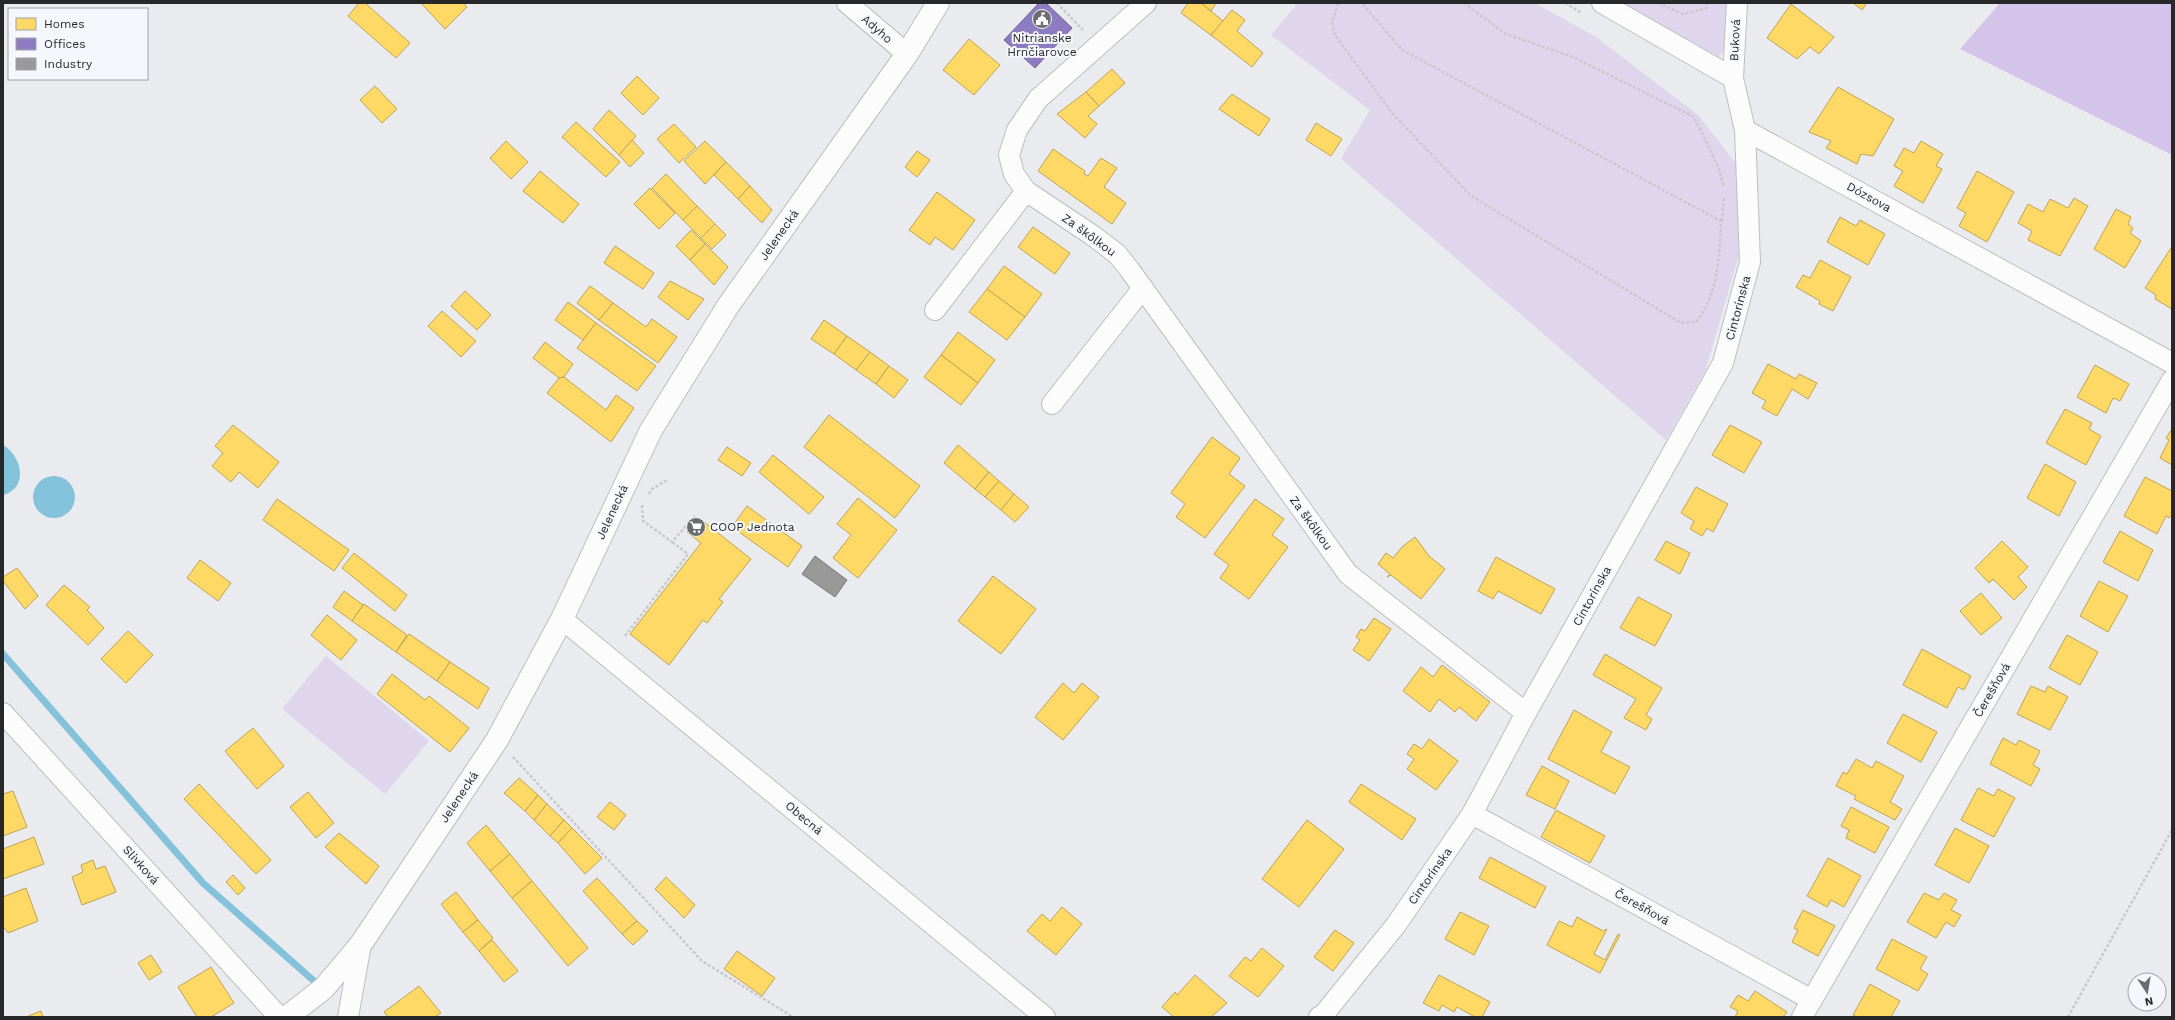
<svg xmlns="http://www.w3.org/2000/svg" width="2175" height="1020" font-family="'Work Sans',sans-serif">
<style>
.green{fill:#dfd5ec}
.forest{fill:#d5c4e9}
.water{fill:#84c1da}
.homes{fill:#ffd966;stroke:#bea454}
.offices{fill:#8e7cc3;stroke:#6f6395}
.industry{fill:#999;stroke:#777778}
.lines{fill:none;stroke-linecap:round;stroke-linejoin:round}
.stream{stroke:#84c1da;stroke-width:7}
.street-casing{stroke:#bdbec1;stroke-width:22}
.secondary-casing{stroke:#bdbec1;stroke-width:24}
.path{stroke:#c9c9ca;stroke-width:2.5;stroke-dasharray:3 2;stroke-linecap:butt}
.street{stroke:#fcfcfc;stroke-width:20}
.secondary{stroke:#fcfcfc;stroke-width:22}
.labels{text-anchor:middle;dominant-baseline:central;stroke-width:4;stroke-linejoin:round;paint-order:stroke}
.street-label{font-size:12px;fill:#27282a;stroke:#f5f7fc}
.poi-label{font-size:12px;fill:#27282a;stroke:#f5f7fc}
</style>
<rect width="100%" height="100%" fill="#e9ebee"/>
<g class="green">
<path d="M1298,3H1535L1596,37L1698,115L1742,171L1748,223L1706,369L1666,440L1341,159L1370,110L1271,35Z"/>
<path d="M1622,3H1729V45L1719,57Z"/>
<path d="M326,656L429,741L385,794L282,709Z"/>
</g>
<path class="forest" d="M2000,3H2172V155L1960,49Z"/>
<g class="water">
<path d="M3,445C22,456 29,488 3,495Z"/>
<circle cx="54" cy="497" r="21"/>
</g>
<g class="homes">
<path d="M359,3H365L410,43L396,58L348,16Z"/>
<path d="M421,3H463L467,7L445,29Z"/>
<path d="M1188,3H1201L1223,21L1211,35L1181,13Z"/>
<path d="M1201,3H1216L1211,11Z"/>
<path d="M1853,3H1867L1862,10Z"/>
<path d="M1791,4L1834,37L1819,54L1810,47L1797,59L1767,38Z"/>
<path d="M1232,10L1245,20L1237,31L1263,53L1252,67L1211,35Z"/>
<path d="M969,39L1000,65L974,95L943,70Z"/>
<path d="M1112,69L1125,83L1099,106L1086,92Z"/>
<path d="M637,76L659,98L643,115L621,93Z"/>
<path d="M375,86L397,109L382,123L360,100Z"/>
<path d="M1838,87L1894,119L1873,156L1861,154L1857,164L1826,148L1831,141L1809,132Z"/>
<path d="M1086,92L1099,106L1088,116L1097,124L1085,138L1057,114Z"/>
<path d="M1232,94L1270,119L1259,136L1219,109Z"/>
<path d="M609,110L636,136L619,155L593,129Z"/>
<path d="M576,122L620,162L606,177L562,137Z"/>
<path d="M1316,123L1342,139L1331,156L1306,140Z"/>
<path d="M674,124L696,147L679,163L657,139Z"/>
<path d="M632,140L644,153L630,167L619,155Z"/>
<path d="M506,141L528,162L511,179L490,158Z"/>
<path d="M705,141L726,162L705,184L684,161Z"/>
<path d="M1921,141L1943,154L1936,166L1942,169L1923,203L1894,186L1903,171L1894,166L1904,148L1914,153Z"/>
<path d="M1053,149L1085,171L1084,174L1088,176L1101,158L1117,168L1104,187L1126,203L1112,224L1038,171Z"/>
<path d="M917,151L930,160L917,177L905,167Z"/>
<path d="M726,162L750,186L738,199L714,175Z"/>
<path d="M540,171L579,204L563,223L523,191Z"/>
<path d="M1977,171L2014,192L1987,242L1959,226L1966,213L1957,208Z"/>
<path d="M666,174L697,206L683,220L652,188Z"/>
<path d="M750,186L772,210L762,223L738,199Z"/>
<path d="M650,188L675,213L659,229L634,204Z"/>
<path d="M937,192L975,220L953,250L935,237L930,245L909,230Z"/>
<path d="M2074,198L2088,206L2060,256L2028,240L2032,231L2018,223L2028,204L2043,212L2050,199L2068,208Z"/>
<path d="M697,206L715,224L701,238L683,220Z"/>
<path d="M2116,209L2131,217L2128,224L2133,228L2130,233L2141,241L2125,268L2094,249Z"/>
<path d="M1840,217L1856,226L1860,220L1885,234L1868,265L1827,242Z"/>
<path d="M715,224L726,235L712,249L701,238Z"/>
<path d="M1033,227L1070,253L1055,274L1018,247Z"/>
<path d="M691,230L705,244L690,260L676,246Z"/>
<path d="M705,244L728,267L714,285L690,260Z"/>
<path d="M615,246L654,273L643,289L604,263Z"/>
<path d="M2171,248L2172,249V309L2155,299L2156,295L2145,288Z"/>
<path d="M1820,260L1851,277L1833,311L1819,304L1820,301L1796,287L1803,275L1810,278Z"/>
<path d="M1004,266L1042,294L1025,317L987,289Z"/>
<path d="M670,281L704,299L688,320L658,297Z"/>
<path d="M590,286L613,303L599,320L577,303Z"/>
<path d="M987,289L1025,317L1007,340L969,312Z"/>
<path d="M465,291L491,315L477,330L451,306Z"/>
<path d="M568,302L596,323L583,340L555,320Z"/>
<path d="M613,303L646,327L652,319L677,337L658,363L599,320Z"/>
<path d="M442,311L476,341L461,357L428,326Z"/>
<path d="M824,320L847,336L834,354L811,339Z"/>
<path d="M596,323L656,366L637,391L577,348Z"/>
<path d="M958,332L995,360L978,383L941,355Z"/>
<path d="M847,336L870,352L856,370L834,354Z"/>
<path d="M545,342L573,364L564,377L559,378L533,358Z"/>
<path d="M870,352L889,366L876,384L856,370Z"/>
<path d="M941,355L978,383L961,405L924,377Z"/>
<path d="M1768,364L1796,379L1799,374L1817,383L1808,399L1792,389L1777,416L1762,408L1766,401L1752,393Z"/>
<path d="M2095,365L2129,384L2120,401L2113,398L2106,413L2077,397Z"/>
<path d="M889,366L908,380L894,398L876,384Z"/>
<path d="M564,377L606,410L616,395L634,408L611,442L547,393L559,378Z"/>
<path d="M2065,409L2092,423L2089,429L2101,436L2086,465L2046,443Z"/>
<path d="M829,415L920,486L895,518L804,447Z"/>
<path d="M233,425L279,462L258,488L239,472L231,482L212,466L223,453L215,446Z"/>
<path d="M1730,425L1762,442L1744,473L1712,455Z"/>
<path d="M2172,429V465L2160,458L2169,440L2166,438Z"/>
<path d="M1212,437L1240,458L1229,474L1245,486L1205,538L1176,517L1185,504L1171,493Z"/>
<path d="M958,445L989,472L975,489L944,463Z"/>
<path d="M727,447L751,463L742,476L718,460Z"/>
<path d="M773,455L824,497L809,514L759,472Z"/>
<path d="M2045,464L2076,482L2059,516L2027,498Z"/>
<path d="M989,472L999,481L985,497L975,489Z"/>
<path d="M2145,477L2172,491V514L2169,518L2166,516L2157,534L2124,516Z"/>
<path d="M999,481L1014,494L1001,510L985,497Z"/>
<path d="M1696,487L1728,504L1713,532L1707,528L1702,536L1690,529L1694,521L1681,513Z"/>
<path d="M1014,494L1029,507L1015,522L1001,510Z"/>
<path d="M858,498L897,530L858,578L833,558L851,535L837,524Z"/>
<path d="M277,499L349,550L334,571L263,520Z"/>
<path d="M1255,499L1284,519L1272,535L1288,547L1249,599L1220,578L1229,565L1214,554Z"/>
<path d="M747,506L802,546L788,567L732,527Z"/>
<path d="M699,518L751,559L719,599L723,602L707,623L703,620L669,665L630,634L701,543L687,532Z"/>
<path d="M2120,531L2153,550L2138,581L2103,562Z"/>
<path d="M1415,537L1429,556L1445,569L1421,599L1391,575L1387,577L1390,574L1378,564L1386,553L1393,558L1402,547Z"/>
<path d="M1666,541L1690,553L1680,574L1655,560Z"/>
<path d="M2002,541L2028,567L2018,577L2027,587L2014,600L1993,579L1989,583L1975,568Z"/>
<path d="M354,553L407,595L395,611L342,568Z"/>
<path d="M1496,557L1555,589L1541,614L1498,591L1493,599L1478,591Z"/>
<path d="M200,560L231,583L218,601L187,578Z"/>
<path d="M17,568L38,596L25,609L3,581V577Z"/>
<path d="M993,576L1036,609L1001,654L958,621Z"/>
<path d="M2099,581L2128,596L2108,632L2080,616Z"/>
<path d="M64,585L90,607L87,610L104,628L88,645L46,605Z"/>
<path d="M344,591L363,605L352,621L333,607Z"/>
<path d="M1981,593L2002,618L1981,635L1960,611Z"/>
<path d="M1638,597L1672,615L1655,646L1620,628Z"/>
<path d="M364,604L407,635L396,652L352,621Z"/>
<path d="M327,615L357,640L341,660L311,635Z"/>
<path d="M1374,618L1391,629L1369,661L1353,650L1360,640L1356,637L1361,629L1365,631Z"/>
<path d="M128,631L153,655L126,683L101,659Z"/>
<path d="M409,634L450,662L437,681L396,652Z"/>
<path d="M2067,635L2098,652L2080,685L2049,668Z"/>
<path d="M1922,649L1971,676L1964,690L1958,687L1947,708L1903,685Z"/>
<path d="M1605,654L1662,688L1646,715L1652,719L1646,730L1624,718L1636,699L1593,675Z"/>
<path d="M450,662L489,688L478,709L437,681Z"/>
<path d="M1442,665L1490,702L1476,721L1459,707L1455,712L1439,699L1430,712L1403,691L1421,667L1433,677Z"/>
<path d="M392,674L425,700L429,696L469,728L450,752L377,694Z"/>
<path d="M1063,683L1074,693L1082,683L1099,697L1063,740L1035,717Z"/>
<path d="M2031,686L2045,692L2048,686L2068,697L2050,730L2017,714Z"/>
<path d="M1574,710L1612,732L1601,752L1630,767L1615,794L1548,759Z"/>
<path d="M1903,714L1937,732L1921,762L1887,743Z"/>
<path d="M253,728L284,766L257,789L225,751Z"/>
<path d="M2003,738L2016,745L2019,740L2040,751L2033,765L2040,769L2031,786L1990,764Z"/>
<path d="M1429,739L1458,761L1436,790L1407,769L1414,759L1407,754L1414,744L1422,749Z"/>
<path d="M1856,759L1872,768L1876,761L1904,776L1890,802L1902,809L1895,820L1854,799L1856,796L1836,786L1843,772L1847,774Z"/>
<path d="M1542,766L1569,781L1555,809L1526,795Z"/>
<path d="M519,778L538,795L525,811L504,793Z"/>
<path d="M199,784L271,860L256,874L184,799Z"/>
<path d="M1361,784L1416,819L1402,840L1349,802Z"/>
<path d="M1978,788L1994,796L1998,789L2015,798L1994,837L1961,820Z"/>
<path d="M13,791L27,827L3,836V794Z"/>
<path d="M308,792L334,823L316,838L290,807Z"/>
<path d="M538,795L547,804L534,820L525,811Z"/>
<path d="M610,802L626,815L614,830L597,817Z"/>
<path d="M547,804L564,820L550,836L534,820Z"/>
<path d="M1851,807L1889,827L1875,853L1846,838L1849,830L1841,826Z"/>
<path d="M1556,810L1605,836L1590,863L1541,837Z"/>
<path d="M564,820L572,828L558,843L550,836Z"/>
<path d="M1307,820L1344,849L1299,907L1262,879Z"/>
<path d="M486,825L510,854L490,871L467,843Z"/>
<path d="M572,828L602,858L585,874L558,843Z"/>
<path d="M1955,828L1989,846L1969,883L1935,865Z"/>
<path d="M339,833L379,866L366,884L325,847Z"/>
<path d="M34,837L44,864L3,879V849Z"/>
<path d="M510,854L532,881L512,898L490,871Z"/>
<path d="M1490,857L1546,887L1535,908L1479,878Z"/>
<path d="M1828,858L1861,876L1844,907L1831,900L1827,907L1807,896Z"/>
<path d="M93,860L96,869L105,866L116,892L82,905L72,877L83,872L81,865Z"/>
<path d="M233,875L245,888L238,895L226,882Z"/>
<path d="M666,877L695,905L684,918L655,889Z"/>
<path d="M597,878L637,921L622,934L583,891Z"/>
<path d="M532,881L588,948L568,966L512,898Z"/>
<path d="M26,888L38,921L8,933L3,926V897Z"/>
<path d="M456,892L478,920L463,932L441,904Z"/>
<path d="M1924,893L1939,900L1944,893L1957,900L1951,910L1961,915L1954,927L1946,922L1936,938L1907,922Z"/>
<path d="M1062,907L1082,924L1056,955L1027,931L1042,914L1050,921Z"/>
<path d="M1803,910L1835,926L1818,956L1792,942L1798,930L1794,928Z"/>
<path d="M1460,912L1489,926L1474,955L1445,939Z"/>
<path d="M1577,917L1603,931L1607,929L1594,954L1605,960L1618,934L1620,935L1600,973L1547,945L1559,921L1572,927Z"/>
<path d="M478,920L493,938L479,951L463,932Z"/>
<path d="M637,921L648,931L633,945L622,934Z"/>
<path d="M1335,930L1354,943L1333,971L1314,957Z"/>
<path d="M1892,939L1927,957L1920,969L1928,974L1918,991L1876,969Z"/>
<path d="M492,940L518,971L504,982L479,951Z"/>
<path d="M1262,948L1284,966L1258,997L1229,976L1245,957L1251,961Z"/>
<path d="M737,951L775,978L762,996L724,969Z"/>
<path d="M151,955L162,972L149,980L138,963Z"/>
<path d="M211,967L234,1003L211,1017H197L178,987Z"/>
<path d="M1195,975L1227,1003L1211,1017H1174L1162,1007L1175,992L1177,995Z"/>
<path d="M1439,975L1490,1002L1482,1017H1475L1457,1007L1454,1012L1442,1005L1439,1011L1423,1003Z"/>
<path d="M1870,984L1900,1001L1891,1017H1857L1853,1015Z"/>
<path d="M419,986L441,1013L435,1017H388L384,1012Z"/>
<path d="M1755,991L1787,1012L1783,1017H1735L1738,1011L1730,1007L1738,995L1748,1001Z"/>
<path d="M41,1011L43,1017H26Z"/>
</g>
<path class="offices" d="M1039,3H1046L1072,28L1035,68L1004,40Z"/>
<path class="industry" d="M815,556L847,580L835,597L802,574Z"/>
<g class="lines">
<path class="stream" d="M3,654L203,883L314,981"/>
<defs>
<g id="street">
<path d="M847,3L907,54"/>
<path d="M1146,3L1038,99L1017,130L1009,155L1014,174L1026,191L1092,235L1117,254L1129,269L1348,574L1526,713"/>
<path d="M1733,78L1737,3"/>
<path d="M1745,130L2172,363"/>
<path d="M935,310L1026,191"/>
<path d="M1052,404L1143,288"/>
<path d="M562,619L1045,1017"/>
<path d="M3,713L279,1017"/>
<path d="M1472,814L1812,1000"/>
<path d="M348,1017L361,944"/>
<path d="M1319,1017L1324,1014L1396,925L1472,814L1526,713L1723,363L1750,262L1745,130L1733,78L1602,3"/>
<path d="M1802,1017L2172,380"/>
</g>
<path id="secondary" d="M287,1017L324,988L361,944L497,740L562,619L651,430L728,306L907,54L938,3"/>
</defs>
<use href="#street" class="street-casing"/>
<use href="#secondary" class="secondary-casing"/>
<g class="path">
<path d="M1057,3L1083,30"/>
<path d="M1338,3L1332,23L1335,35L1392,113L1471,196L1681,323L1696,322C1719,294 1719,256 1721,221L1402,50L1362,3"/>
<path d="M1464,3L1506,34L1573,57L1694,117L1717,164L1724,187"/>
<path d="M1565,3L1582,13"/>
<path d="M1658,3L1683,14L1707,8V3"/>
<path d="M1722,221L1724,197"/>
<path d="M649,494L652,489L667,480"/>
<path d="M642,505L643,521L672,542L695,516"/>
<path d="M625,636L688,554L672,542"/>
<path d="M513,757L702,961L793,1017"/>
<path d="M2068,1017L2172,830"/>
</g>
<use href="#street" class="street"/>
<use href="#secondary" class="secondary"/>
</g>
<defs>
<symbol id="civic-disc" viewBox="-11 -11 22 22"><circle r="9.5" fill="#6b6c6f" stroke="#f5f7fc"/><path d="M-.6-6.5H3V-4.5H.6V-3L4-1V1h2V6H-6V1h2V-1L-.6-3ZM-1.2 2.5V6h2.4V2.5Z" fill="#fff"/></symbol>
<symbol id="supermarket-disc" viewBox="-11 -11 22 22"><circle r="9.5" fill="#6b6c6f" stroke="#f5f7fc"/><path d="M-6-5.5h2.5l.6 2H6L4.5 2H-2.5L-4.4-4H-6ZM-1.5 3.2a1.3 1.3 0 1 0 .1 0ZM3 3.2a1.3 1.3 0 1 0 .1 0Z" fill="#fff"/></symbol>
</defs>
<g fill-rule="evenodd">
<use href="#civic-disc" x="1031" y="8" width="22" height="22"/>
<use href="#supermarket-disc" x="685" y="516" width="22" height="22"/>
</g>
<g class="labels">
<g class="street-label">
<text transform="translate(877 29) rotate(41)">Adyho</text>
<text transform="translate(1735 40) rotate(-87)">Buková</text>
<text transform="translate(1869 197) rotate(29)">Dózsova</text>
<text transform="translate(779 235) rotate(-55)">Jelenecká</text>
<text transform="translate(1089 235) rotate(36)">Za škôlkou</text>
<text transform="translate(1738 308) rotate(-75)">Cintorínska</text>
<text transform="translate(612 512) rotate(-65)">Jelenecká</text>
<text transform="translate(1311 523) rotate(54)">Za škôlkou</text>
<text transform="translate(1592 596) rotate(-61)">Cintorínska</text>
<text transform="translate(1992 690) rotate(-60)">Čerešňová</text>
<text transform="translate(459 797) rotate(-56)">Jelenecká</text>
<text transform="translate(804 818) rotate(40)">Obecná</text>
<text transform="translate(141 865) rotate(48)">Slivková</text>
<text transform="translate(1430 876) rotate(-55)">Cintorínska</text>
<text transform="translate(1642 907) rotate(29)">Čerešňová</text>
</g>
<g class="poi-label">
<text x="1042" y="38">Nitrianske<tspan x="1042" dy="14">Hrnčiarovce</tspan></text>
<text x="710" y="527" text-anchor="start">COOP Jednota</text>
</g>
</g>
<rect width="2175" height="1020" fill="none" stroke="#27282a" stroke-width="8"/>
<rect x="8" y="8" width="140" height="72" fill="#f5f7fc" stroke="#a3a4a8"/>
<rect x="16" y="18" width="20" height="12" fill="#ffd966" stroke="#a3a4a8"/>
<text x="44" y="28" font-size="12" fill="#27282a">Homes</text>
<rect x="16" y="38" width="20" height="12" fill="#8e7cc3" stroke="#a3a4a8"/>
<text x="44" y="48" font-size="12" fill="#27282a">Offices</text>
<rect x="16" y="58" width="20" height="12" fill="#999999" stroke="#a3a4a8"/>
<text x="44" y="68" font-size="12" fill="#27282a">Industry</text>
<g transform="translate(2147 992) rotate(168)"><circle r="19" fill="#f5f7fc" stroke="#a3a4a8"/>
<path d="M0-3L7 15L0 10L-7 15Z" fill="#6b6c6f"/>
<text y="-6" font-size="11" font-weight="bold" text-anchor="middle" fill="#27282a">N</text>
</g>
</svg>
